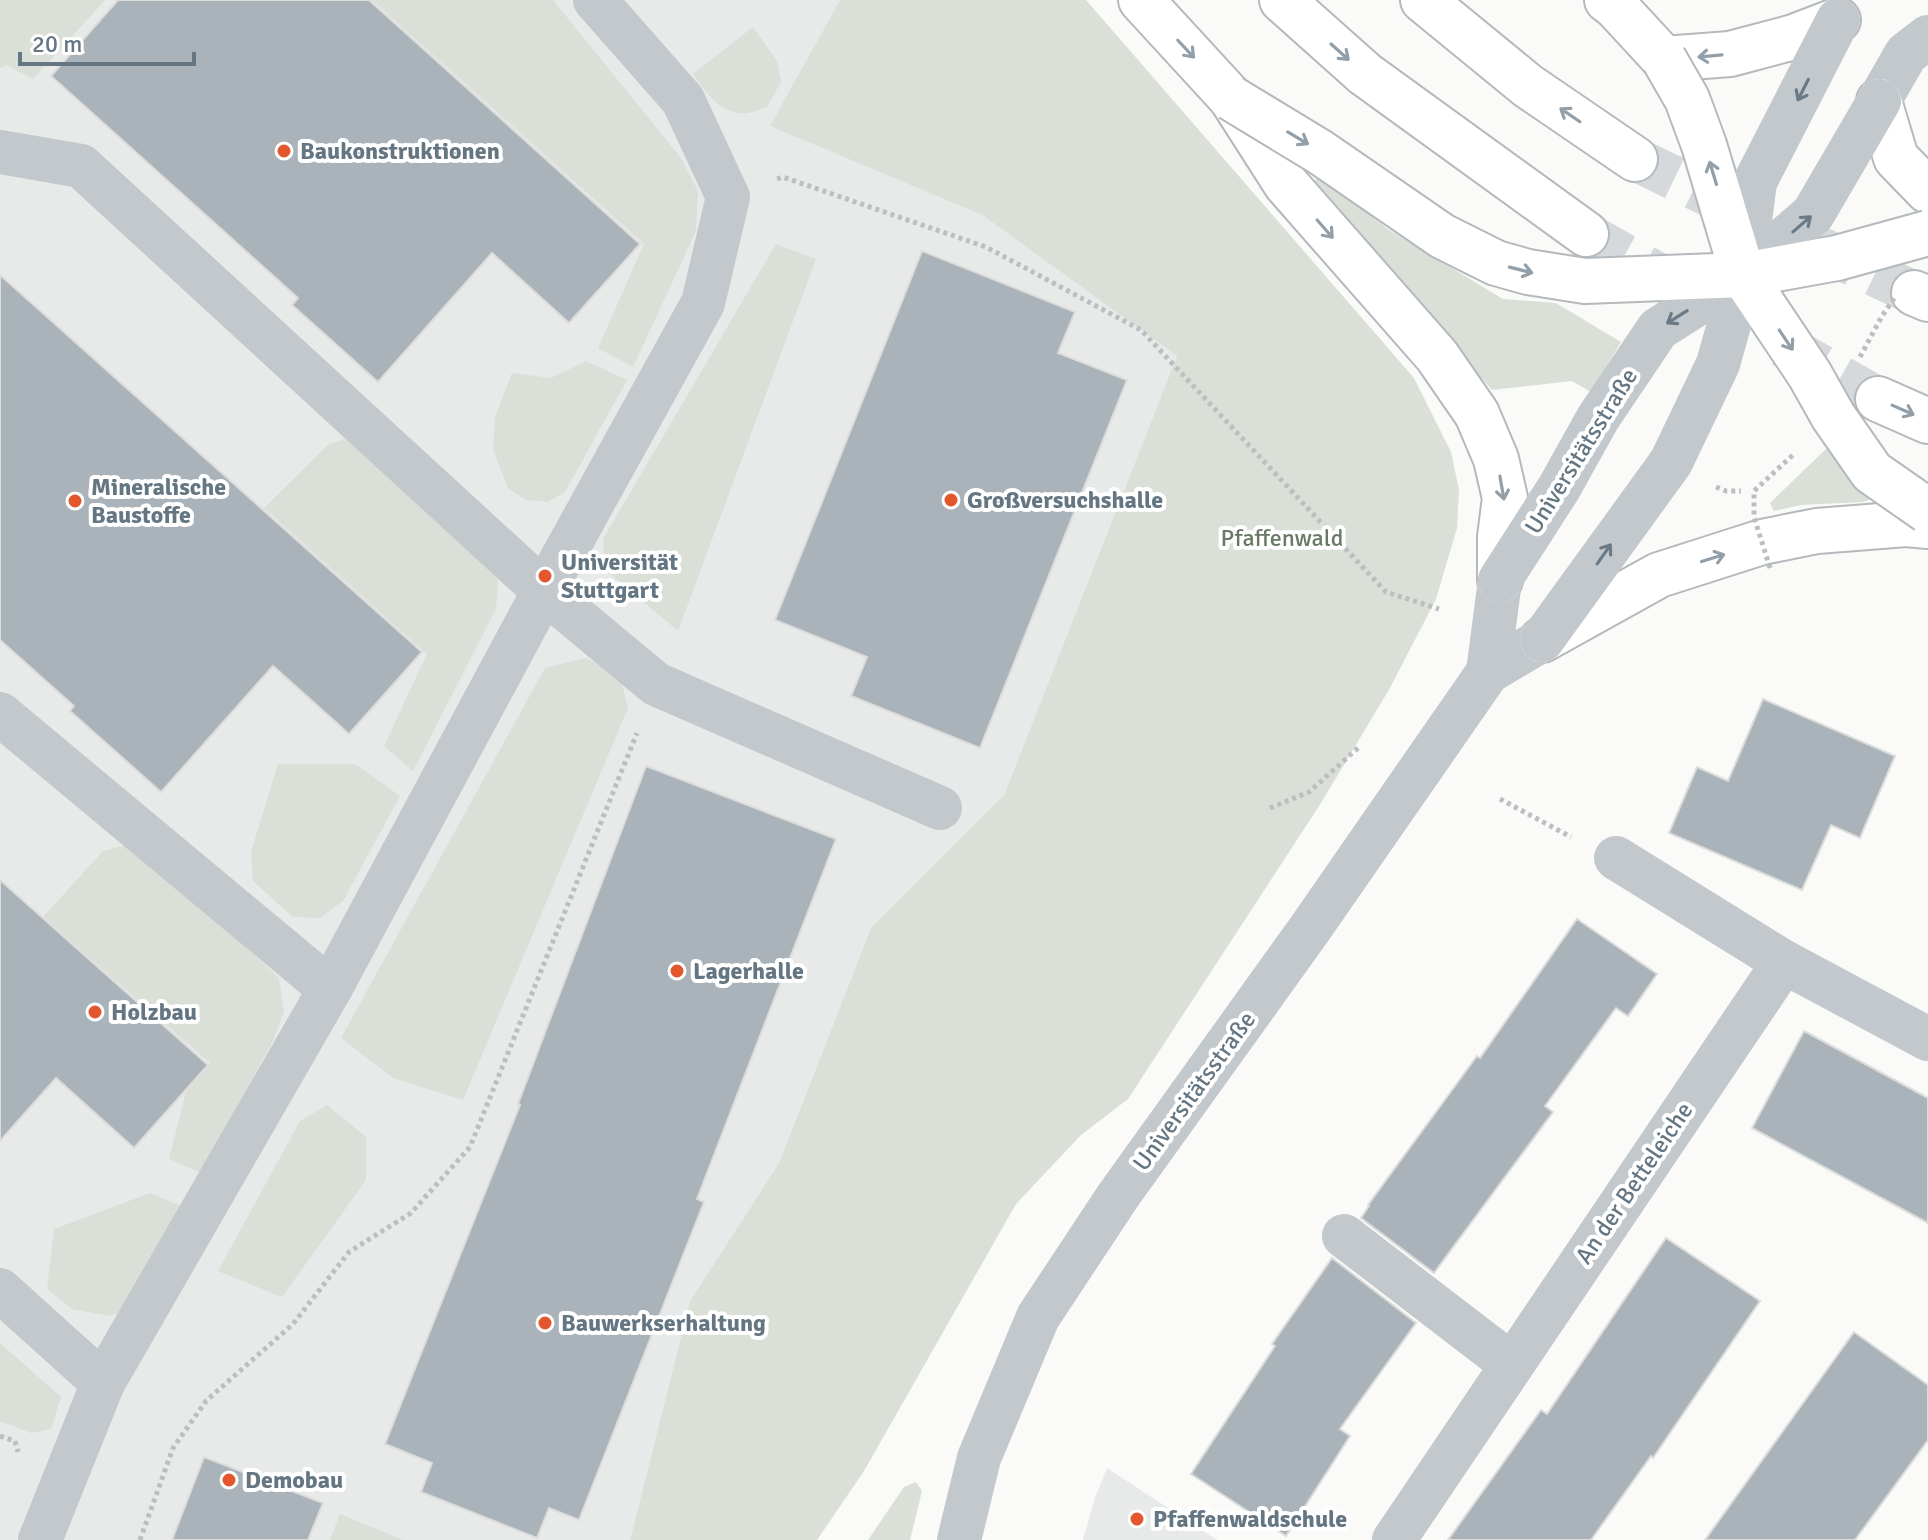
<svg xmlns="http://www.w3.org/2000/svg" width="1928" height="1540" font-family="Signika,sans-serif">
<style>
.built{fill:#e8e9e9}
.green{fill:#dadfd7}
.building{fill:#aab3b9;stroke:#dcdcda;stroke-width:2}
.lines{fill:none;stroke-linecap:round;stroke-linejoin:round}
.highway-tunnel{stroke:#d5d9db;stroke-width:44;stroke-dasharray:44 22;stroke-linecap:butt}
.highway-casing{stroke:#b4b9bd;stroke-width:48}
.path{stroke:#bbbfc2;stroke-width:5;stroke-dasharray:4 4;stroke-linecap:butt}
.minor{stroke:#c3c8cc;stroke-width:44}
.highway{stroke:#fff;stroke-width:44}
.highway-bridge-casing{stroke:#b4b9bd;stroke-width:48;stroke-linecap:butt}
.path-bridge{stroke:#bbbfc2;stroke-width:5;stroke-dasharray:4 4;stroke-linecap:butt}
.minor-bridge{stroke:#c3c8cc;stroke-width:44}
.highway-bridge{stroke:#fff;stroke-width:44}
.oneway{stroke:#939fa8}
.oneway2{stroke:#6a7a87}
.poi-dot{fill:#e4572e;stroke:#fff;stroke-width:3}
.labels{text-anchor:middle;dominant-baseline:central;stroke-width:8;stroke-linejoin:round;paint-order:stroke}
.poi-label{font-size:24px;font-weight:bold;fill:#657683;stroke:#fff;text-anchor:start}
.street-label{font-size:24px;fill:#657683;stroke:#fff}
.park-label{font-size:24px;fill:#687a64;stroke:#fff}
</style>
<rect width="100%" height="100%" fill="#fafaf8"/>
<g class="built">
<path d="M0,0H840L771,126L982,215L1177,356L1004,795L871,928L779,1163L690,1301L630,1540H0Z"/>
<path d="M1107,1468L1217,1540H1083L1095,1498Z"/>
</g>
<g class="green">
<path d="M0,0H105L33,79L6,65L0,68Z"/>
<path d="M372,0H553L681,158L698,191L696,231L633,367L598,348L644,244Z"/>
<path d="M840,0H1086L1414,378L1451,452L1459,490L1457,528L1436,599L1390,688L1321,803L1128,1099L1081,1135L1016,1204L864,1471L817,1540H630L690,1301L779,1163L871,928L1004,795L1177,356L982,215L770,126Z"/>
<path d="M753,27L777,61L781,82L767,107C761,109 754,112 748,113C722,116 706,93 693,74Z"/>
<path d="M1318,174L1389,230L1503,299L1556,303L1621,342L1591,392L1572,381L1492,390L1312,188Z"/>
<path d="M776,244L816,259L678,631L604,569L603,539Z"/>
<path d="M586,361L627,380L565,492L548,502L526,500L508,488L493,449L495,417L512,373L551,378Z"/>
<path d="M344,439L363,444L498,579L496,609L413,771L384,746L427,654L264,508L328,445Z"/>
<path d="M1827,448L1867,492L1869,500L1863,502L1801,505L1774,511L1770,503Z"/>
<path d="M586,658L620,676L628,708L463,1100L393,1078L341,1038L545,668Z"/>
<path d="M278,764H355L400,796L343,901L320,918L293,917L253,881L251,852Z"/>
<path d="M126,845L142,851L279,978L284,1011L274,1039L201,1173L169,1159L186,1092L210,1063L43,917L103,851Z"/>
<path d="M327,1105L366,1137V1180L282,1297L218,1271L300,1121Z"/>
<path d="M150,1193L181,1206L132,1307L110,1316L72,1309L47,1289L54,1229Z"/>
<path d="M0,1343L61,1397L51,1429L31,1433L0,1421Z"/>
<path d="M916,1482L922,1491L910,1540H868L904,1487Z"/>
<path d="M340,1514L403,1540H330Z"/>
</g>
<g class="building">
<path d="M118,0H369L640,244L569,323L492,253L378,382L292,305L298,298L51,76Z"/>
<path d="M922,251L1075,312L1058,353L1127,380L980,748L851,696L867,657L775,620Z"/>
<path d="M0,275L422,652L349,734L273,666L161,792L70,711L74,706L0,640Z"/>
<path d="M1763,699L1895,756L1860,838L1831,825L1802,890L1669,833L1697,767L1728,781Z"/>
<path d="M646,766L836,839L697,1199L704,1202L579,1520L549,1508L537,1538L421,1492L432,1463L385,1444L520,1105L518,1104Z"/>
<path d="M0,880L208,1065L134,1148L56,1078L0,1141Z"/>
<path d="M1577,919L1657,974L1628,1016L1616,1008L1545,1106L1553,1112L1434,1273L1361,1218L1369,1206L1368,1205L1477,1056L1480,1058Z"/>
<path d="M1804,1031L1928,1098V1223L1752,1128Z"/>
<path d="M1666,1238L1760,1301L1653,1458L1651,1456L1591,1540H1448L1541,1410L1547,1414Z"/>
<path d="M1332,1258L1416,1323L1340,1429L1350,1436L1286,1536L1191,1474L1275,1346L1272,1344Z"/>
<path d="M1854,1332L1928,1385V1440L1855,1540H1705Z"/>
<path d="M204,1457L323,1503L308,1540H172Z"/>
</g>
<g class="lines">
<g class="highway-tunnel">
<path d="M1635,159L1749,214"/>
<path d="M1586,234L1678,286"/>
<path d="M1815,246L1914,293"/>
<path d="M1783,345L1878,399"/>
</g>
<defs>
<g id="highway">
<path d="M1141,0L1231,98L1286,184L1437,356L1477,414L1496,459L1505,498L1500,537V580"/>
<path d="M1282,0L1365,74L1586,234"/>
<path d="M1423,0L1528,86L1635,159"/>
<path d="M1607,0L1616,7L1664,59L1730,54L1794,37L1838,20"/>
<path d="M1879,101L1896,158L1928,191"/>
<path d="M1914,293L1928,299"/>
<path d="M1878,399L1928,421"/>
<path d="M1542,640L1659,575L1762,542L1817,531L1906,524L1928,526"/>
</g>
</defs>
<use href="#highway" class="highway-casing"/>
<g class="path">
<path d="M777,179L783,177L986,247L1141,330L1386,592L1439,609"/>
<path d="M1716,487L1726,491H1741"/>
<path d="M1500,799L1571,837"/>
<path d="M1270,808L1309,792L1359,747"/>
<path d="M0,1436L15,1441L18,1452"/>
<path d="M140,1540L173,1448L206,1401L293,1324L349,1252L411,1213L470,1147L637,733"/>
</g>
<g class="minor">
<path d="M1879,101L1906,54L1928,37"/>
<path d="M0,152L81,166L544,591L656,684L940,808"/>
<path d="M1488,672L1500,580"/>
<path d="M0,714L330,989"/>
<path d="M1616,858L1784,962L1928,1039"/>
<path d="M1344,1236L1511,1364"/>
<path d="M0,1290L103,1383"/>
<path d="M40,1540L103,1383L330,989L544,591L703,303L728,197L683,100L595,0"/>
<path d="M959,1540L979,1458L1038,1317L1118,1196L1309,930L1488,672L1542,640"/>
<path d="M1394,1540L1784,962"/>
</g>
<use href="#highway" class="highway"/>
<defs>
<g id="highway-bridge">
<path d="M1664,59L1687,99L1704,145L1743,275L1810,375L1833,416L1872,472L1928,511"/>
<path d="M1231,98L1320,152L1442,236L1496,263L1528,272L1585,281L1743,275L1837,258L1928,233"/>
</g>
</defs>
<use href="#highway-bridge" class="highway-bridge-casing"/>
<g class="path-bridge">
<path d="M1860,357L1882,316L1895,297"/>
<path d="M1770,568L1754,517V491L1795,453"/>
</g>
<g class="minor-bridge">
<path d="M1500,580L1559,488L1598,418L1658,329L1743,275L1813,214L1879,101"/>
<path d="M1542,640L1671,462L1718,364L1743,275L1755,182L1838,20"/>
</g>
<use href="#highway-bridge" class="highway-bridge"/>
</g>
<defs><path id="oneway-shaft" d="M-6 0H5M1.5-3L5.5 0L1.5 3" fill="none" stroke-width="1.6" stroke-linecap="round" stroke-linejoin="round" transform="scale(2)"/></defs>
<g class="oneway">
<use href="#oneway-shaft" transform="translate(1186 49) rotate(47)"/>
<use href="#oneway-shaft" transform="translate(1340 52) rotate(42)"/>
<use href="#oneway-shaft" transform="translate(1710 56) rotate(175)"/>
<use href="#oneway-shaft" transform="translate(1570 115) rotate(-146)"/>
<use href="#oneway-shaft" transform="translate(1298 138) rotate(31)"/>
<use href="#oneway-shaft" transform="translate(1713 173) rotate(-107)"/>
<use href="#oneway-shaft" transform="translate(1325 229) rotate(49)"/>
<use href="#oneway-shaft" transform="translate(1521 270) rotate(14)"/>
<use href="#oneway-shaft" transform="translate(1786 340) rotate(56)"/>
<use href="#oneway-shaft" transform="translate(1903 410) rotate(24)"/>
<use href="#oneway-shaft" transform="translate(1502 488) rotate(80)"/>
<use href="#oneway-shaft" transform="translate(1713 558) rotate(-17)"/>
</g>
<g class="oneway2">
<use href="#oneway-shaft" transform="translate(1803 90) rotate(117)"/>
<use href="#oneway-shaft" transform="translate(1802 224) rotate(-41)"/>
<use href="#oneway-shaft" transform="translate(1677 317) rotate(148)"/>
<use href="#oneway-shaft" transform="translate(1604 554) rotate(-55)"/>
</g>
<g class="poi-dot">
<circle cx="284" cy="151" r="8"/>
<circle cx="951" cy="500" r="8"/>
<circle cx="75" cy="501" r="8"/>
<circle cx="545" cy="576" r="8"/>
<circle cx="677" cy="971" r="8"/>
<circle cx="95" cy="1012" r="8"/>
<circle cx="545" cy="1323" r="8"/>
<circle cx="229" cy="1480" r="8"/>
<circle cx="1137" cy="1519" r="8"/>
</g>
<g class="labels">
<g class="poi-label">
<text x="300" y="151">Baukonstruktionen</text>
<text x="91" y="487">Mineralische<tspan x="91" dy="28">Baustoffe</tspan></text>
<text x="967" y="500">Großversuchshalle</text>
<text x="561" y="562">Universität<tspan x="561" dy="28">Stuttgart</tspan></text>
<text x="693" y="971">Lagerhalle</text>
<text x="111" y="1012">Holzbau</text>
<text x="561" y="1323">Bauwerkserhaltung</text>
<text x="245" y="1480">Demobau</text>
<text x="1153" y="1519">Pfaffenwaldschule</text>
</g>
<g class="street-label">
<text transform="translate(1581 451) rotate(-58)">Universitätsstraße</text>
<text transform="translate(1194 1091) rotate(-54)">Universitätsstraße</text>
<text transform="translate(1634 1183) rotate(-56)">An der Betteleiche</text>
</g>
<g class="park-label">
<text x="1282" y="538">Pfaffenwald</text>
</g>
</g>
<path d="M20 52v12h174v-12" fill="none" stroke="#657683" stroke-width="4"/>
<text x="32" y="52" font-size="24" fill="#657683" stroke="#ffffff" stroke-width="6" paint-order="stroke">20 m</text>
</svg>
